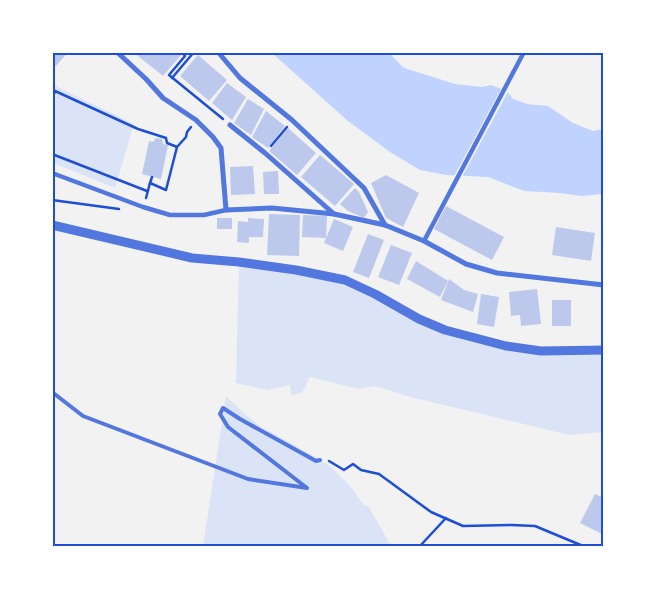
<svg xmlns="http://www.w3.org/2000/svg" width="656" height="599" font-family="'Roboto Serif',serif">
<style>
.green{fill:#dbe4f7}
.water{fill:#bfd3fe}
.pier{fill:#f2f2f2}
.building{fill:#bdc9ec}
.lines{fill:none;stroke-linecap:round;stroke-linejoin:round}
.path{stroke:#1d4ed8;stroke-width:2.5}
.service{stroke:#5277de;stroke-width:4}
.pedestrian{stroke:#5277de;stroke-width:4.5}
.minor{stroke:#5277de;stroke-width:5}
.tertiary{stroke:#5277de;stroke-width:9}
.neatline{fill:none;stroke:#1d4ed8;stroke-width:2}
</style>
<rect width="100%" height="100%" fill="#f2f2f2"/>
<g class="green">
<path d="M52,84L134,124L115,188L53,163Z"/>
<path d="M239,262L345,280L419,319L506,346L603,350V432L570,435L410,397L375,386L358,389L310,377L302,393L291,395L290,385L268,390L236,383Z"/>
<path d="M226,396L245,414L263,428L316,457L331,467L350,486L363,504L369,507L391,546H203Z"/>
</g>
<path class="water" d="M272,53H389L404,68L455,84L482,87L491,85L507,91L513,99L527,104L548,106L573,123L593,131L603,129V194L581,196L560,193L524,191L488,177L446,175L420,170L390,152L348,121Z"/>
<path class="pier" d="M502,87L509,90L461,179L453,178Z"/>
<g class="building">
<path d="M52,52H68L56,66L52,62Z"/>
<path d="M133,52H177L181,55L163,76Z"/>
<path d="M198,55L227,80L209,101L180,76Z"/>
<path d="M227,83L246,97L232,120L212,103Z"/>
<path d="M248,99L264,109L251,135L234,123Z"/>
<path d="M266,111L285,126L268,148L252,137Z"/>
<path d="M288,128L316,153L297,175L269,151Z"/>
<path d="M156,138L162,139L163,144L168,145L161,179L142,174L149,141L153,142Z"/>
<path d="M320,155L354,184L335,206L301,177Z"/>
<path d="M253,166L255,194L231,195L230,167Z"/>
<path d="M278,171L279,194H264L263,172Z"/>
<path d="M386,175L419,193L403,227L386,218L371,183Z"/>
<path d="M355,188L359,192L368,212L364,218L348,211L340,204Z"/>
<path d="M446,206L504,237L492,260L434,229Z"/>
<path d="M269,214L300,215L299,256L267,255Z"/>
<path d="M303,215L327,216L326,238L302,237Z"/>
<rect x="217" y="218" width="15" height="11"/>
<path d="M248,218L264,219L263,237H249V243L237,242L238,221L248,222Z"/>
<path d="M334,219L353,227L343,251L324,243Z"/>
<path d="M556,227L595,233L591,261L552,255Z"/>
<path d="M368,234L384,240L369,278L353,272Z"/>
<path d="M391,245L412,253L399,285L378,277Z"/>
<path d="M416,261L448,281L440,297L407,279Z"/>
<path d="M449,279L464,290L478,294L473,312L441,300Z"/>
<path d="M537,289L541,324L521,326L520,315L511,316L509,292Z"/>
<path d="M481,294L499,297L494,327L477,324Z"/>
<rect x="552" y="300" width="19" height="26"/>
<path d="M595,494L604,498V535L580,523Z"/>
</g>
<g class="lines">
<g class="path">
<path d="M182,52L185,56L169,75L223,119"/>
<path d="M172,78L194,52"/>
<path d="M52,99L55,91L138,129L166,138L167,143L177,147"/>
<path d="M271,146L287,127"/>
<path d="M52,154L147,191"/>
<path d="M152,177L150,183L166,190L177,147L186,137L187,132L191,127"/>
<path d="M146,198L150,183"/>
<path d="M52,200L119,209"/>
<path d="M329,461L344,470L353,464L361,470L379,474L431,512L463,526L511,525L535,526L583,546"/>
<path d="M420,546L446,518"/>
</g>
<path class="service" d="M52,392L83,416L248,479L307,488L228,427L220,414L223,408L240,419L316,461L320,460"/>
<g class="pedestrian">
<path d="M52,173L143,207L170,215H204L226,210"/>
<path d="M424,241L524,52"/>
</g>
<g class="minor">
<path d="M117,52L146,79L163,98L196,120L213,137L221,148L226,210L272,208L334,214L385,225L424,241L466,264L497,273L604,285"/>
<path d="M218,52L240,78L292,120L364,188L385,225"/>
<path d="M230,125L265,153L334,214"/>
</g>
<path class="tertiary" d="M52,225L192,258L239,262L296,270L345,280L375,294L419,319L445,330L506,346L541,351L604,350"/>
</g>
<rect width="656" height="599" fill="none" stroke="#ffffff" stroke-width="108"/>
<rect x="54" y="54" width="548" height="491" class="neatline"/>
</svg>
